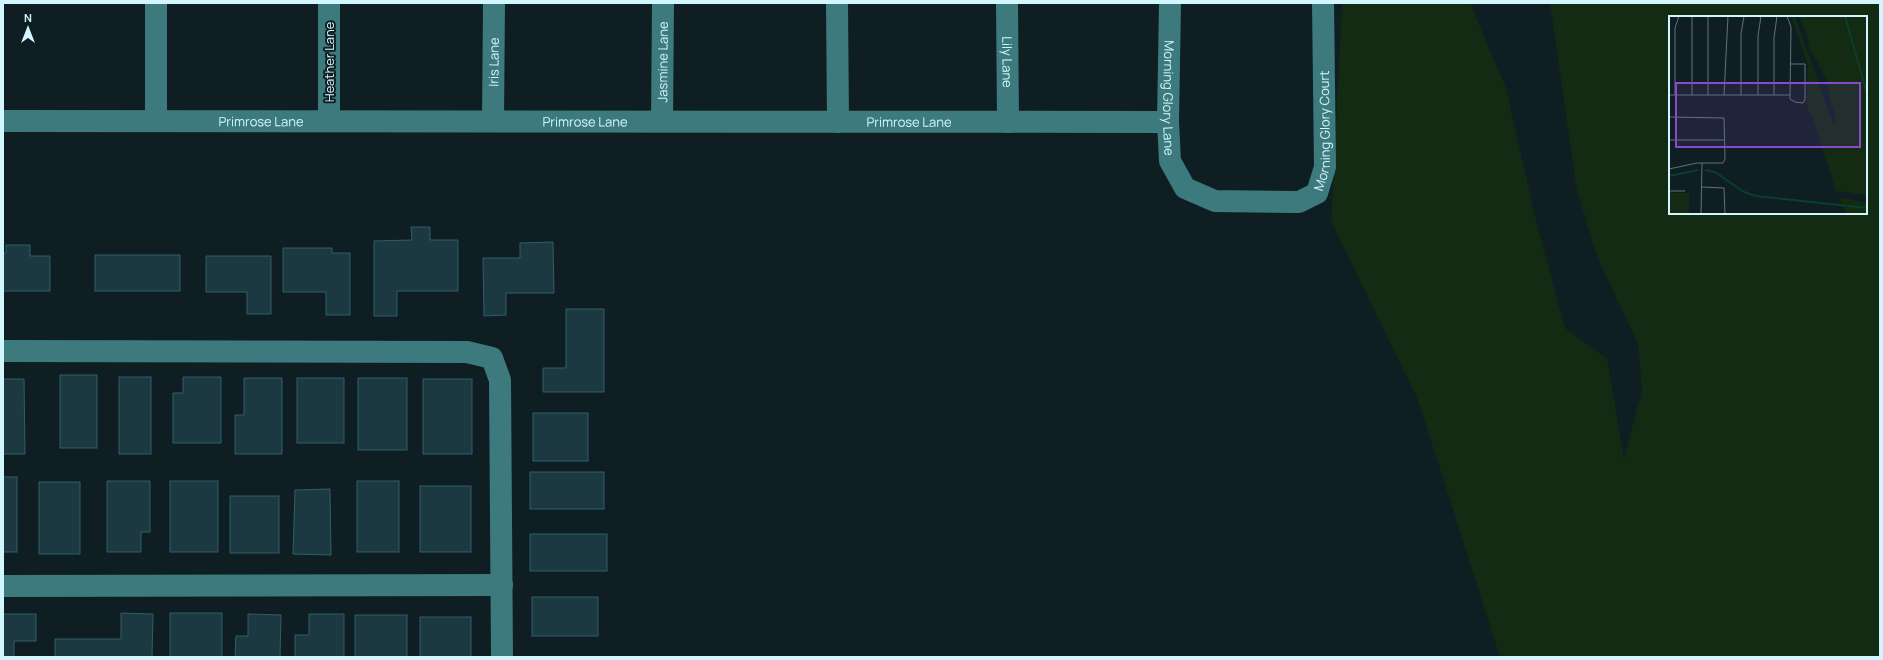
<svg xmlns="http://www.w3.org/2000/svg" width="1883" height="660" font-family="Manrope,sans-serif">
<style>
.green{fill:#122b12;fill-rule:evenodd}
.building{fill:#1c3942;stroke:#2f5e6c}
.lines{fill:none;stroke-linecap:round;stroke-linejoin:round}
.minor{stroke:#3c7a7e;stroke-width:22}
.labels{text-anchor:middle;dominant-baseline:central;stroke-width:4;stroke-linejoin:round;paint-order:stroke}
.street-label{font-size:13px;fill:#d2f6fd;stroke:#0f1e22}
.inset-river{fill:none;stroke:#0c3d2d;stroke-width:2}
.inset-road{fill:none;stroke:#5d747a;stroke-width:1}
.view{fill:#884ac8;fill-opacity:0.15;stroke:#884ac8;stroke-width:2}
.inset-edge{fill:none;stroke:#d2f6fd;stroke-width:2}
</style>
<rect width="100%" height="100%" fill="#0f1e22"/>
<path class="green" d="M1342,3H1470L1506,88L1536,220L1565,328L1607,359L1624,458L1642,390L1638,344L1598,259L1577,192L1550,3H1880V657H1500L1418,400L1331,221ZM1670,17H1866V213H1670Z"/>
<g class="building">
<path d="M411,227H430V240H458V291H397V316H374V241L412,240Z"/>
<path d="M553,242L554,293H506V315L484,316L483,258H520V243Z"/>
<path d="M6,245H30V256H50V291H3V253H6Z"/>
<path d="M283,248H332V253H350V315H326V292H283Z"/>
<rect x="95" y="255" width="85" height="36"/>
<path d="M206,256H271V314H247V292H206Z"/>
<path d="M566,309H604V392H543V368H566Z"/>
<rect x="60" y="375" width="37" height="73"/>
<rect x="119" y="377" width="32" height="77"/>
<path d="M183,377H221V443H173V393H183Z"/>
<path d="M244,378H282V454H235V415H244Z"/>
<rect x="297" y="378" width="47" height="65"/>
<rect x="358" y="378" width="49" height="72"/>
<path d="M3,379H24L25,454H3Z"/>
<rect x="423" y="379" width="49" height="75"/>
<rect x="533" y="413" width="55" height="48"/>
<rect x="530" y="472" width="74" height="37"/>
<rect x="3" y="477" width="14" height="75"/>
<path d="M107,481H150V532H141V552H107Z"/>
<rect x="170" y="481" width="48" height="71"/>
<rect x="357" y="481" width="42" height="71"/>
<rect x="39" y="482" width="41" height="72"/>
<rect x="420" y="486" width="51" height="66"/>
<path d="M330,489L331,555L293,554L295,490Z"/>
<rect x="230" y="496" width="49" height="57"/>
<rect x="530" y="534" width="77" height="37"/>
<rect x="532" y="597" width="66" height="39"/>
<path d="M121,613L153,614L152,657H55V639H121Z"/>
<rect x="170" y="613" width="52" height="44"/>
<path d="M3,614H36V641H14V657H3Z"/>
<path d="M248,614L281,615L280,657H235L236,636H248Z"/>
<path d="M309,614H344V657H295V635H309Z"/>
<rect x="355" y="615" width="52" height="42"/>
<rect x="420" y="617" width="51" height="40"/>
</g>
<g class="lines">
<g class="minor">
<path d="M329,3V121"/>
<path d="M837,3L838,122"/>
<path id="s1" d="M1007,3L1008,122"/>
<path id="s2" d="M1170,3L1168,122L1170,161L1185,188L1215,201L1299,202L1317,193L1325,167L1323,3"/>
<path id="s3" d="M3,121L1168,122"/>
<path d="M156,121V3"/>
<path id="s4" d="M493,121L494,3"/>
<path id="s5" d="M662,121L663,3"/>
<path d="M3,351L467,352L492,358L500,380L502,657"/>
<path d="M3,586L502,585"/>
</g>
</g>
<g class="labels">
<g class="street-label">
<text transform="translate(329 62) rotate(-90)">Heather Lane</text>
<text stroke="none"><textPath href="#s4" startOffset="59">Iris Lane</textPath></text>
<text stroke="none"><textPath href="#s5" startOffset="59">Jasmine Lane</textPath></text>
<text stroke="none"><textPath href="#s1" startOffset="59">Lily Lane</textPath></text>
<text stroke="none"><textPath href="#s2" startOffset="95">Morning Glory Lane</textPath></text>
<text stroke="none"><textPath href="#s3" startOffset="258">Primrose Lane</textPath></text>
<text stroke="none"><textPath href="#s3" startOffset="582">Primrose Lane</textPath></text>
<text stroke="none"><textPath href="#s3" startOffset="906">Primrose Lane</textPath></text>
<text stroke="none"><textPath href="#s2" startOffset="389">Morning Glory Court</textPath></text>
</g>
</g>
<g transform="translate(1669 16)">
<rect width="198" height="198" fill="#0f1e22"/>
<path d="M122,0H126L165,110L167,100L161,86L158,64L140,31L138,20L130,0H198V179L167,175L145,106L137,88L139,50ZM0,177H20V198H0ZM174,182L198,187V198H177L171,183Z" fill="#122b12"/>
<path class="inset-river" d="M176,0L198,78M36,154L46,156L75,176L87,180L198,192M0,160L29,154"/>
<path class="inset-road" d="M39,0V79M118,0L122,11L121,79V83L126,86L134,87L136,83V48H122M0,79H121M6,79V12L10,0M23,79V0M55,79L59,0M72,79V18L75,0M89,79V20L92,0M105,79V22L108,0M0,101L55,102L56,143L54,147H28L0,153M0,124H56M33,171L55,172L56,198M0,175H16M32,198L33,147"/>
<path class="view" d="M7,67H191V131H7Z"/>
<rect width="198" height="198" class="inset-edge"/>
</g>
<rect width="1883" height="660" fill="none" stroke="#d2f6fd" stroke-width="8"/>
<g transform="translate(28 28)" stroke="#0f1e22" stroke-width="3" paint-order="stroke">
<path d="M0-3L7 15L0 10L-7 15Z" fill="#d2f6fd"/>
<text y="-6" font-size="11" font-weight="bold" text-anchor="middle" fill="#d2f6fd">N</text>
</g>
</svg>
